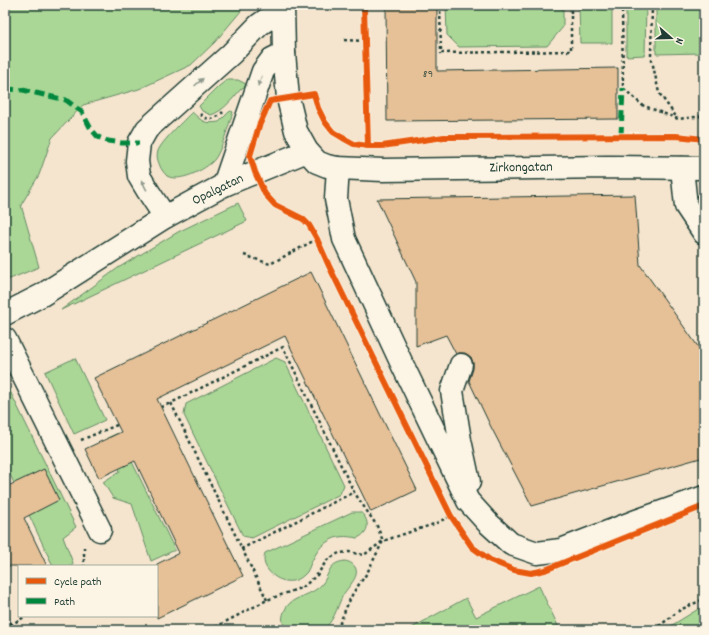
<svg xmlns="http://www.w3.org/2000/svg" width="709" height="635" font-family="Dekko,sans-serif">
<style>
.green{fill:#aad796;stroke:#648a65}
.building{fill:#e6c097;stroke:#1f3d34}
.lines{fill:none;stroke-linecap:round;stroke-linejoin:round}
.minor-casing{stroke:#1f3d34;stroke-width:25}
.path{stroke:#1f3d34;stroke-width:2.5;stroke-dasharray:3 3;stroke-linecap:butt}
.minor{stroke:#fcf5e5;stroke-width:22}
.quiet{stroke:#00873e;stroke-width:5;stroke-dasharray:10 5;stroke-linecap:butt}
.cycleway-casing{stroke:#fcf5e5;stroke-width:8}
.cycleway{stroke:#e8590c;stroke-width:6}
.oneway{fill:#8e998c}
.labels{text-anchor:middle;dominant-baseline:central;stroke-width:3.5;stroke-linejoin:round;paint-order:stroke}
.number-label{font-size:12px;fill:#515e4d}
.street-label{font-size:14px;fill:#1f3d34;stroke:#fcf5e5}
</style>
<rect width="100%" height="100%" fill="#f5e5ce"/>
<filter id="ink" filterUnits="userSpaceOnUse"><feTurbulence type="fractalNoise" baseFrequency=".025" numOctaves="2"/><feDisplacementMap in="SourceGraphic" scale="8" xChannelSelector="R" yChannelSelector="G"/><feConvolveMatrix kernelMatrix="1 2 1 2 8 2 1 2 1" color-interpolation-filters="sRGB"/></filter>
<g filter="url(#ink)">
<g class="green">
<path d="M5,5H246L215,42L191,65L139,89L83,105L52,138L39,175L21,205L39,267L5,281Z"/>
<path d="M446,5H563V27L547,46L459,47L447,35Z"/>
<path d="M579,5H612V43H580Z"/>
<path d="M626,5H646L645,55L626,56Z"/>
<path d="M656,5H704V53L656,54Z"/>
<path d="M227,80H238L246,84L245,87L242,88C233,98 224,111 211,115L202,111L199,106L219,86Z"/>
<path d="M231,111L233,112C229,124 221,152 214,160C205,170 179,183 167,176C164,173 161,169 160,166C158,161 156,157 158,151C161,142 184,120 192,112C203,122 204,124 219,122L229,112Z"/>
<path d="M238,203L247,221L61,310L118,268L178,232Z"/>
<path d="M75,358L105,420L74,434L45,372Z"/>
<path d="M276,358L285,362L344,485L340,494L252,538L243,536L184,415L186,404Z"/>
<path d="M9,389L76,527L63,537L73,563L72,566H53L5,464V391Z"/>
<path d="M118,433L175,550L151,561L132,504L113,498L103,482L120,471L107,438Z"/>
<path d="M352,512C352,512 358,512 359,512C366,514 370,526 365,532C363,535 360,537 357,538C347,536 337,535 327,542C319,547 315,555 311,563C309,567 308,572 305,574C294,586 277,582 268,570C264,565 263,559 265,553Z"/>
<path d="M345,561C350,562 352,563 355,567C361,577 346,588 342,597C337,607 333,626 320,630C318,631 314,630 311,630C303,630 294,630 286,630C283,624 281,619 284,612C289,597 307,597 318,588C331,578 325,563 345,561Z"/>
<path d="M539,586L560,630H408L466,598L476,617Z"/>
<path d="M700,608L704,611V630H664Z"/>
</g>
<g class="building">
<path d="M386,5H437V71L618,68V119L387,121Z"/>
<path d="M635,195L640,265L704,355V457L532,506L491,427L469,381L473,369V363L471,357L465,353H459L456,354L446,335L416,346V282L377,199Z"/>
<path d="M311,272L417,490L371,512L285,336L157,399L243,576L157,618V564L179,553L135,461L99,478L85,449L121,432L94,378Z"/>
<path d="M44,469L59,500L24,518L47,566H5V479L8,486Z"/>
</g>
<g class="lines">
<defs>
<g id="minor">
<path d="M283,5L284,53L288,98L296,131L307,151L317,162L327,166L338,168L383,170L609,167L704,168"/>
<path d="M338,168L336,199L344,239L402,364L468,501L488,523L511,544L537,553L561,550L639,520L704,497"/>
<path d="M682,168L686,206L704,233"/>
<path d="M224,185L241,135L263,71L272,59L284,53"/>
<path d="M165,217L148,191L139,176L137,161L139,143L147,129L231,54L259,25L283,8"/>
<path d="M5,314L42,295L165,217L196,200L224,185L307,151"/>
<path d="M5,339L100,530"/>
<path d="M461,365L452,391L460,440L469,482"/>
</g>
</defs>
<use href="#minor" class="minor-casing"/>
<g class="path">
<path d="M440,5L441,53L571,51V5"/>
<path d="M622,5L623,88L642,105L678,119L704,116"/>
<path d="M652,5L651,56L659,93L677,118"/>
<path d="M344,40L365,41"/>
<path d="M200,114C208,122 216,119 223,112"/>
<path d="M244,255L270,264L317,239"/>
<path d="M161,407L171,403"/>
<path d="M81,440L117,425"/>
<path d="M84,547V566"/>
<path d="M241,549L354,492"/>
<path d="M267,600L171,403L283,347L354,492L377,526L383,541L367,573L353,593L346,608L337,630"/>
<path d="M5,611L14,630"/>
<path d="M5,628L26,616"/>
<path d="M210,630L267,600L303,587L317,575L327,560L339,553L349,552L364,555L383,541L434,524L451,516"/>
<path d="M654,630L680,610L704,599"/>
</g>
<use href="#minor" class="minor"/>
<g class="quiet">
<path d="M5,89L23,90L66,100L82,112L91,129L98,137L108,141L122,143H139"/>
<path d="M621,136L623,88"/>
</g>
<defs>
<g id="cycleway">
<path d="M364,5L365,41L368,146"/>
<path d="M704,139L676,136L444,137L382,146H368L354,144L343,138L333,132L325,122L318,108L314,94L270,101L259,126L250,156L255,172L265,194L275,205L303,219L309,225L317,239L329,266L451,516L472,547L490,560L514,570L531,573L545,570L704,506"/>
</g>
</defs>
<use href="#cycleway" class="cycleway-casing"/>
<use href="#cycleway" class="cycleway"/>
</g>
<defs><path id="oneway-solid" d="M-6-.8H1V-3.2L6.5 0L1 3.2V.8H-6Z"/></defs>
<g class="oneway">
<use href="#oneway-solid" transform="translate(260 81) rotate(110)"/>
<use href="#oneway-solid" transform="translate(199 82) rotate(-42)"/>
<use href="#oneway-solid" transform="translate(144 185) rotate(-118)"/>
</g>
</g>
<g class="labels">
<g class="number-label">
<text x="428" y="74">89</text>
</g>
<g class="street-label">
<text transform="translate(521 168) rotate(-1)">Zirkongatan</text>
<text transform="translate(218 190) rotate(-26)">Opalgatan</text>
</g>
</g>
<rect width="709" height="635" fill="none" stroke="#fcf5e5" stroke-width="20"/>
<rect x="10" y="10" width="689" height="615" fill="none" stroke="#1f3d34" stroke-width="1.5" filter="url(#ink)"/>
<rect x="18" y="565" width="140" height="52" fill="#fcf5e5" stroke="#a4ab9e"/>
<rect x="26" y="578" width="20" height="6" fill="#e8590c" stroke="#a4ab9e"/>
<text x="54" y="585" font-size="12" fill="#1f3d34">Cycle path</text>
<rect x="26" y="598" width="20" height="6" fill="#00873e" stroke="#a4ab9e"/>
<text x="54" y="605" font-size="12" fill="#1f3d34">Path</text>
<g transform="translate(671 38) rotate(110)" stroke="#fcf5e5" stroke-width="3" paint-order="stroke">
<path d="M0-3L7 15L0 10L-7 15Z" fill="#1f3d34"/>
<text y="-6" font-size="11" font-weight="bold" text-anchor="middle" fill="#1f3d34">N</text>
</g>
</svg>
